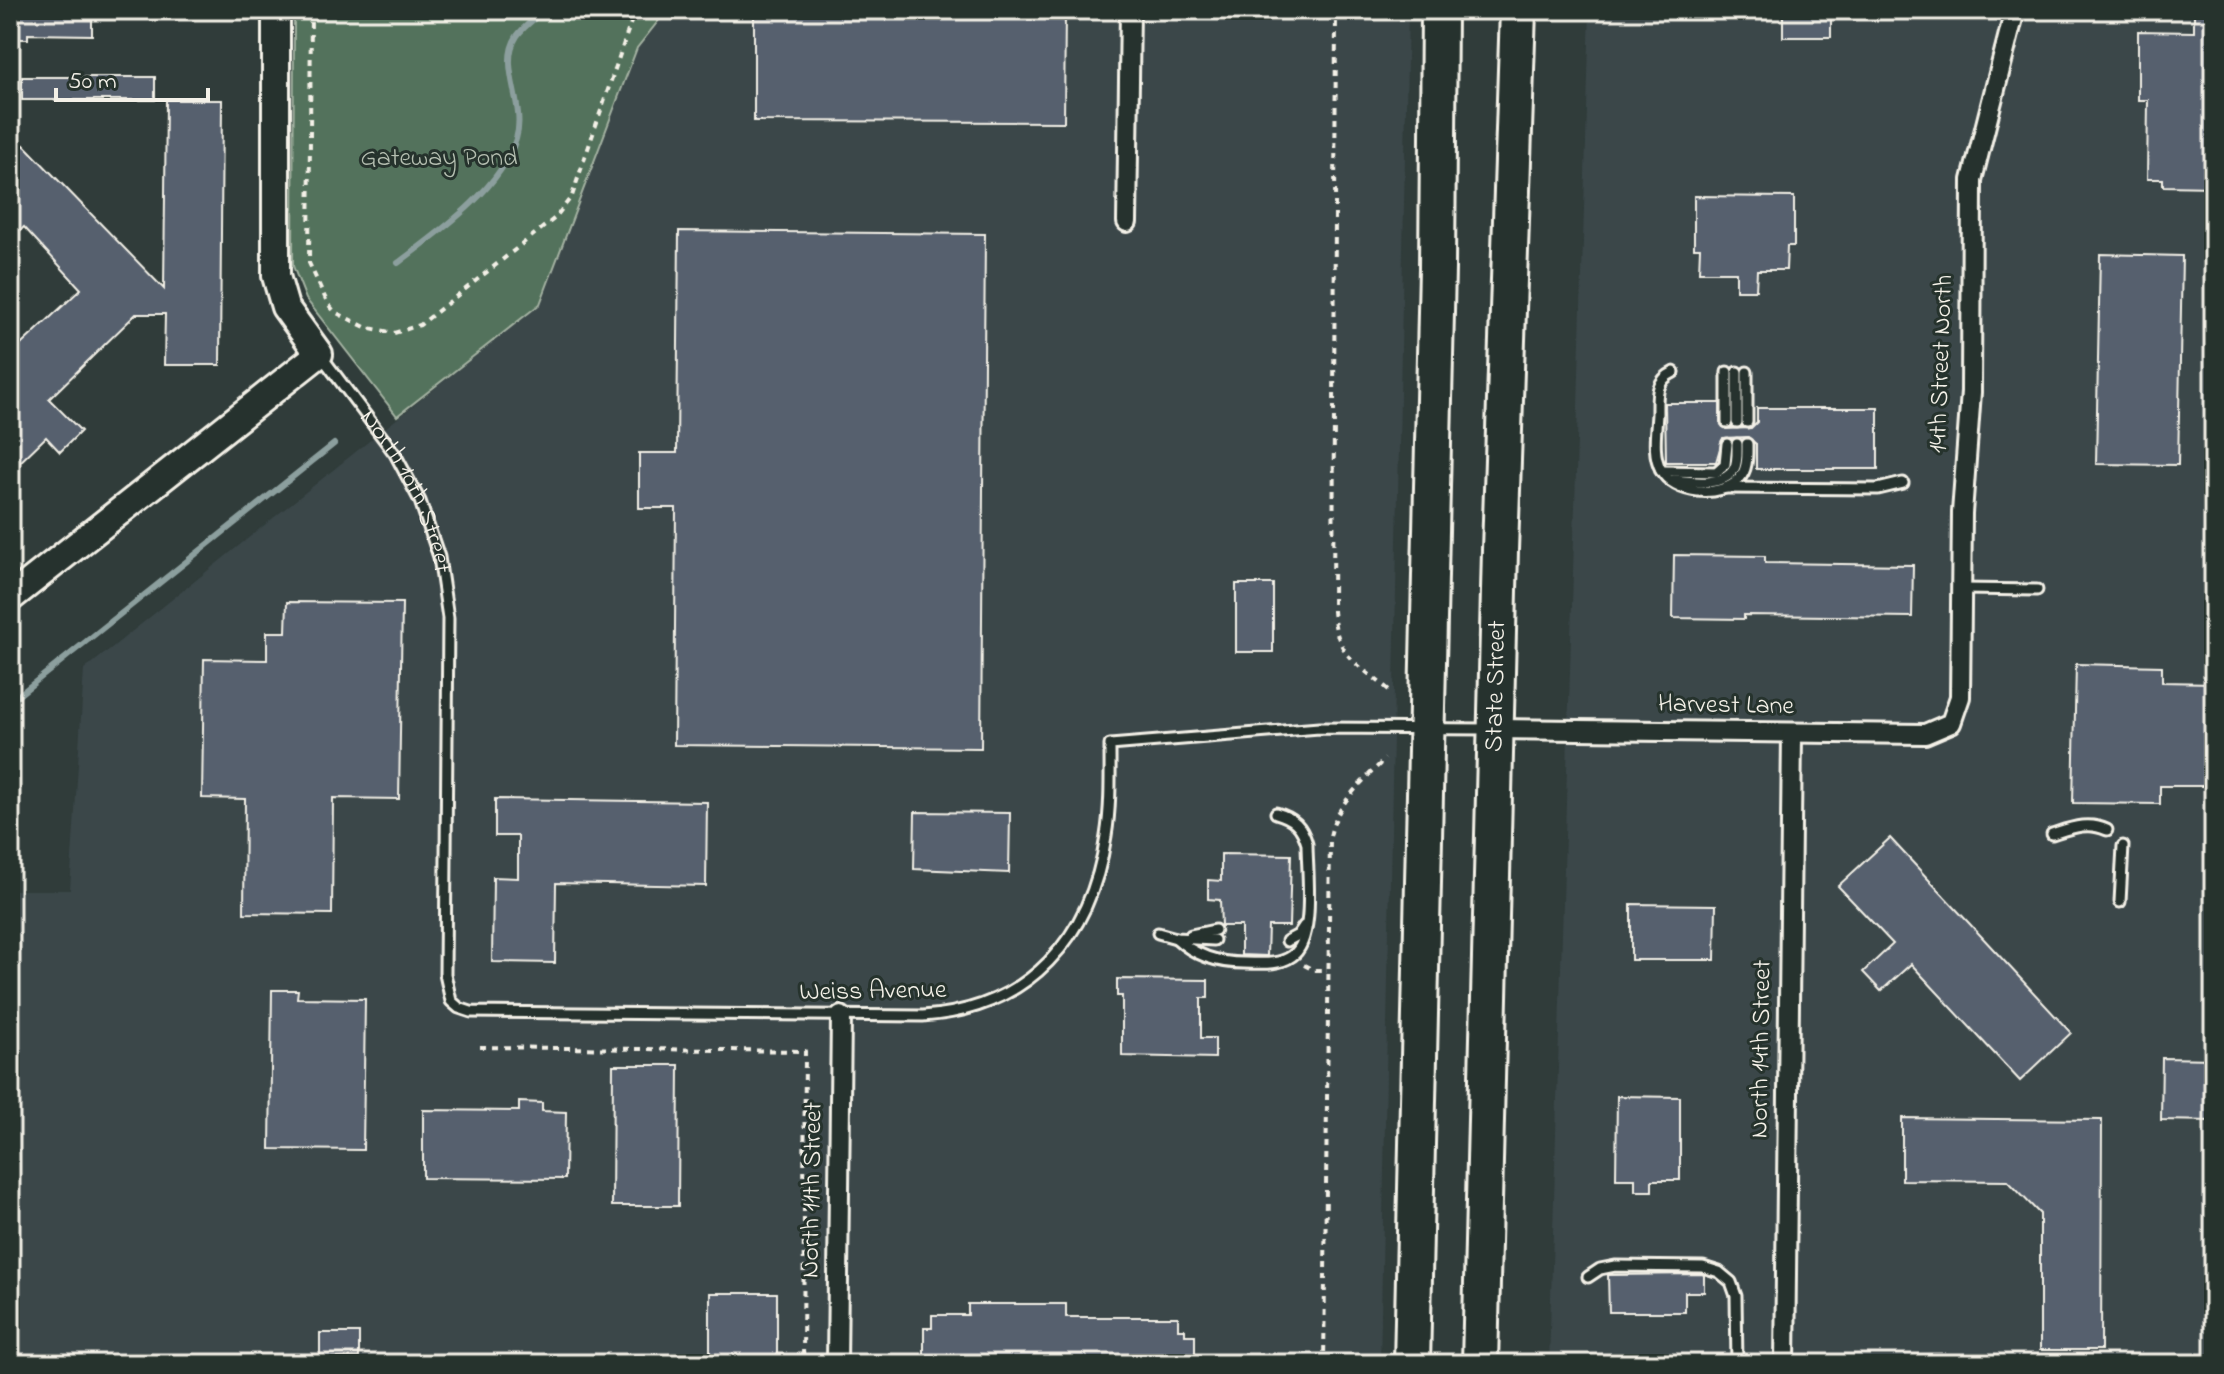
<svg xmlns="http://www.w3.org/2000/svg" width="2224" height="1374" font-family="'Indie Flower',sans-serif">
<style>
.built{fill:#3b474a}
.green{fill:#53725b;stroke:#a4b2a2;stroke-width:2}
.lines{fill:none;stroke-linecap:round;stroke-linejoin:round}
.stream{stroke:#8c9f9e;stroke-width:6}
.building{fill:#56616e;stroke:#f4f1e8;stroke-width:2}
.lane-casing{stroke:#f4f1e8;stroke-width:15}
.street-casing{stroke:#f4f1e8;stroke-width:24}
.secondary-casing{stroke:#f4f1e8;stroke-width:32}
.highway-casing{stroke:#f4f1e8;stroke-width:40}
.path{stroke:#f4f1e8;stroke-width:4;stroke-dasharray:6 6;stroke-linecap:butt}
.lane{stroke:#26332d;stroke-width:9}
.street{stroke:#26332d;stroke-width:18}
.secondary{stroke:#26332d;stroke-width:26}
.highway{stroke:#26332d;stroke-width:34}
.labels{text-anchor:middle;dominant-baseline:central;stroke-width:6;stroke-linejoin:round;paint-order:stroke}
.park-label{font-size:26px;fill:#b4beb0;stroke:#26332d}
.street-label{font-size:26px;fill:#f4f1e8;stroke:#26332d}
</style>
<rect width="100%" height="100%" fill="#303c3a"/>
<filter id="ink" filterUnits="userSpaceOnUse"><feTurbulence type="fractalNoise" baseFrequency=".0125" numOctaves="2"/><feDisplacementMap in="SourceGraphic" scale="16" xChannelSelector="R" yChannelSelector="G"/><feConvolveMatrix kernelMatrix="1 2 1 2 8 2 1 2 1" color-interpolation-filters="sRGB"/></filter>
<g filter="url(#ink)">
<g class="built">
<path d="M667,10H1408L1380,1364H10V890H70L84,670L540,304L637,48Z"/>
<path d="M1590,10H2214V1364H1549Z"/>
</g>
<path class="green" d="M294,10H667L637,48L540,304L397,416L306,299L293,266Z"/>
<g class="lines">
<g class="stream">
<path d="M398,263C439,232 500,190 516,139C527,105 497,66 517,36C524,26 536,18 544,10"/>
<path d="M10,702L334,444"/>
</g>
</g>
<g class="building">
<path d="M10,10H92V35L28,34V39H10Z"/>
<path d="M754,10H1065L1064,122L754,121Z"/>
<rect x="1783" y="10" width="48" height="27"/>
<path d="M2194,10H2214V187L2163,186V179H2147L2148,100H2138V31L2194,32Z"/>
<rect x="22" y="77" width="133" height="23"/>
<path d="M166,100H222L220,365H164L165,314H136L49,399L81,431L60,452L46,437L10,472V355L81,289L24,227L10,240V158L24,145L164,289Z"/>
<path d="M1694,196L1794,197V246H1787L1786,270H1757L1756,290H1736V272H1699L1700,248H1694Z"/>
<path d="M679,231L985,234L981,748L674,745L676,508H639V453H677Z"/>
<path d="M2100,254L2182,256L2178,465L2096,464Z"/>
<path d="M1665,403H1720V423L1726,429L1751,428L1757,422V408H1878V469H1756V444L1748,437L1723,438L1716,462H1666Z"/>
<path d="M1674,555L1765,556V563L1913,565L1912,617L1744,615V619L1673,618Z"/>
<rect x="1236" y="584" width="37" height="68"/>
<path d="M287,602L402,603L399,799L333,798L332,914L244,913L245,799L202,798L204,659L267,660V632H286Z"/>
<path d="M2076,664L2162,666V682L2214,683V786H2160V804L2073,803Z"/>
<path d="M495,799L707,802L706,886L556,883L555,963L492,962L493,877L518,878V836H495Z"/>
<path d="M915,812L1010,813L1009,873L914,869Z"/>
<path d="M1890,838L2071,1033L2020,1081L1911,964L1881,991L1863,972L1893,944L1838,886Z"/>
<path d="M1221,854L1291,855L1289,926H1268L1267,956L1241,955V926H1221L1220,900L1208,899V880L1221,881Z"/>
<path d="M1631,904L1716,905L1715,960H1631Z"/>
<path d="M1117,979L1208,980V998H1201V1038H1215V1058L1122,1056V996H1117Z"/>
<path d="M272,990H298L297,998L365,999L363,1150L270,1149Z"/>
<path d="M2162,1058L2214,1059V1121L2161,1120Z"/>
<path d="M613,1065H679L678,1206H612Z"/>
<path d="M1617,1096L1680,1097V1180H1652V1191H1635V1179H1616Z"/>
<path d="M519,1102L542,1103V1111L566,1112L565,1179L423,1178V1110L519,1111Z"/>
<path d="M1902,1118L2102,1120L2101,1350H2040V1214L2008,1181L1902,1180Z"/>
<path d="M1608,1275L1702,1274L1704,1275V1292H1685V1312H1609Z"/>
<rect x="710" y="1293" width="67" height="71"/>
<path d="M968,1304H1066V1317H1178V1329H1185V1335H1195V1363L924,1364V1328H932V1315H968Z"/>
<path d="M320,1333H359V1357L320,1358Z"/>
</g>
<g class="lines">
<defs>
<g id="lane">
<path id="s1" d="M322,357L395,454L420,501L439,557L448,618L445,974L451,1001L459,1008L471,1012L923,1016C1029,1009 1091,938 1106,836C1111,806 1110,775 1110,745L1319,728L1489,729"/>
<path d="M1674,372C1655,381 1657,396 1657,414C1656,432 1652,454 1661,470C1673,494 1721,499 1739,479C1748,469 1747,456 1747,444"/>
<path d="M1737,372V422"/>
<path d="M1747,372V422"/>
<path d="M1727,422V372"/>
<path d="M1661,471L1716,472L1725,464L1727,444"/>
<path d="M1674,480C1691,482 1724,487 1734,469C1738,462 1737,452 1737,444"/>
<path d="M1726,488L1878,489L1903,483"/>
<path d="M1961,589L2037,590"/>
<path d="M2052,834C2071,828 2088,821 2107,830"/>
<path d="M2120,902L2123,846"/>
<path d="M1158,933L1176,938L1214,940"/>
<path d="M1191,935L1215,930"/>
<path d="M1176,938C1195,956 1218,963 1244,963C1259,963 1278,966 1292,956C1316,940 1307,872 1307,844C1302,826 1294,818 1276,813"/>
<path d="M1287,941L1298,935L1304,926"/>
<path d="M1588,1277L1600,1269L1615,1266L1703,1267L1719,1272L1731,1282L1736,1296L1737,1364"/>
</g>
<g id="street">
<path d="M1127,222L1130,10"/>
<path d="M1496,729L1925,734L1951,723L1960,697L1962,513L1971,392L1972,180L2015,10"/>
<path d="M837,1364L841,1016"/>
<path d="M1785,1364L1792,734"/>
</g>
<path id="secondary" d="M10,598L319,354L285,307L276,276V10"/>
<g id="highway">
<path d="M1412,1364L1437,268L1439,10"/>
<path id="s2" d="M1480,1364L1500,550L1518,10"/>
</g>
</defs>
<use href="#lane" class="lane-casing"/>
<use href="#street" class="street-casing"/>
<use href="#secondary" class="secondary-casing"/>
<use href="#highway" class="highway-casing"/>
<g class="path">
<path d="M311,10L309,263L328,304L335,312L365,327L394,333L420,325L555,218L572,196L635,10"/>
<path d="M1336,10L1333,611C1337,658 1357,663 1389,690"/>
<path d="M1304,965L1314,970H1327"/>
<path d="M480,1047L805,1051L803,1364"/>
<path d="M1324,1364L1330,837C1336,804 1361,783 1385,759"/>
</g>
<use href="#lane" class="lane"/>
<use href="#street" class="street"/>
<use href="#secondary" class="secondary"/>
<use href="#highway" class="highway"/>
</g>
</g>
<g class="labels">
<g class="park-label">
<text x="439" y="159">Gateway Pond</text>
</g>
<g class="street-label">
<text transform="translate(1942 364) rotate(-88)">14th Street North</text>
<text stroke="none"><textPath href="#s1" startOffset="160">North 10th Street</textPath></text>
<text stroke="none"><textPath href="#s2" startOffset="678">State Street</textPath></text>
<text transform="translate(1726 706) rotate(1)">Harvest Lane</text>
<text transform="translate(873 992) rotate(-1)">Weiss Avenue</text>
<text transform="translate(1762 1049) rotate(-89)">North 14th Street</text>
<text transform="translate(813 1190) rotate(-89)">North 11th Street</text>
</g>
</g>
<rect width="2224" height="1374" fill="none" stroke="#26332d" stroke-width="40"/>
<rect x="20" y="20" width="2184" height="1334" fill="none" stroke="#f4f1e8" stroke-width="3" filter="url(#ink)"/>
<path d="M56 88v12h152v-12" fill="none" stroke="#f4f1e8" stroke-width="4"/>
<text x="68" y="88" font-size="24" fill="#f4f1e8" stroke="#26332d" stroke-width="6" paint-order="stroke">50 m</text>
</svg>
